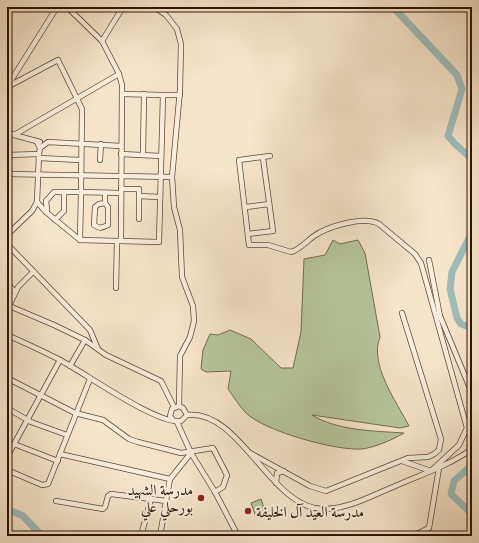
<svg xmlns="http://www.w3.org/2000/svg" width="479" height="543" font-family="'Gentium Book Plus',Amiri,serif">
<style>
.green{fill:#b7c69c;stroke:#726c50}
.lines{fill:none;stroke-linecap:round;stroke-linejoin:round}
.river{stroke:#9ebebb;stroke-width:7}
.street-casing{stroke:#604836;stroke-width:6}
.street{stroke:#faeedd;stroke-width:4.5}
.poi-dot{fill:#8f2418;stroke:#faeedd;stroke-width:1.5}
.labels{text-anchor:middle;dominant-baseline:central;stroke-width:4;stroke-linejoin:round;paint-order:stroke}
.poi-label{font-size:15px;fill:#2e1304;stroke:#faeedd;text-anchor:end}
</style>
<rect width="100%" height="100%" fill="#f7e5cb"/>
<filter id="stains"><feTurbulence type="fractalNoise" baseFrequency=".005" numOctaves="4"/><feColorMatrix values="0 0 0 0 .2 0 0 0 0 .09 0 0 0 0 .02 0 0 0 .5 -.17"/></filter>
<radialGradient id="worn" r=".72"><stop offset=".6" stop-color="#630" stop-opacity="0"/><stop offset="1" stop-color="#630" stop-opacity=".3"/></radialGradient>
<g class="green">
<path d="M333,240L340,244L358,240L365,253L380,337C369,364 396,401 409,426L400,428L312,415C338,431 375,431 404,433C392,440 376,447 362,449C336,451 264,431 246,413C239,406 234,397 228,389L231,371L206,372L201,369L203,350L210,334L218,335L230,330L251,339L281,368H293L301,332L304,259L325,255Z"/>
<path d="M261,499L266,514L256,517L251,503Z"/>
</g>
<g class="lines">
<g class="river">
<path d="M393,7L457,75L462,89L448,136L455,144L472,159"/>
<path d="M472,232L452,272L450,289L457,318L461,324L472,328"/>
<path d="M472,465L454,481L451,494L472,514"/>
<path d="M7,509L23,516L42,536"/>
</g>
<defs>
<g id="street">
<path d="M67,7L102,41L119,74"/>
<path d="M154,7L166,15L177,29L181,44L180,90L172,177L174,207L180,230L182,277L193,306L194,321L190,337L180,356L179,406"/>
<path d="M102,41L123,7"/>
<path d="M7,87L58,60L82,109L81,192H64"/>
<path d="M7,87L57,7"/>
<path d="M163,95H180"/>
<path d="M7,131L14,135L119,74L122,85L121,241"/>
<path d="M14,135L40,142"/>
<path d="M40,148L48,142L121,146"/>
<path d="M39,154L37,202L46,212L80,240L81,192L121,193"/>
<path d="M121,154L161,156"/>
<path d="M7,155L39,154L40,148L37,142"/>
<path d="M143,155L144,94"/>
<path d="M270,156L239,160L249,245H268L291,252C299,250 307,241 314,236C327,227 364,215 379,224L415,254L421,263L467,428L459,445L431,471L402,461"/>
<path d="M39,158L80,160"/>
<path d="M100,160L101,144"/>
<path d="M7,174L172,177"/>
<path d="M121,189H139V196"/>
<path d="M105,203L99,204L95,207L94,225C101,229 101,228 108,225V207L105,203V193"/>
<path d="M246,207L269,204"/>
<path d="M46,212L47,210L46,201L54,192H64V211L55,220"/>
<path d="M139,219V196L160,197"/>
<path d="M248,234L273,231L263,158"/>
<path d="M7,235L32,211L37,202"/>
<path d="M80,240L159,242L163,95L122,94"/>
<path d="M7,244L90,330L98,349"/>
<path d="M429,260L440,316L472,393"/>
<path d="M7,283L15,292"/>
<path d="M116,288L117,241"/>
<path d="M7,305L54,325L85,340L106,355L161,381L174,407"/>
<path d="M9,306L18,287L33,272"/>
<path d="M7,335C25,343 43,351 60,360C85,373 157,425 181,421L187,415L183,408L179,406L172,409L170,416L173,420"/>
<path d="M70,366L85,340"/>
<path d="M7,378L75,413L103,420L129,439L138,442L181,453L213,448L227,475L223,487L215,492"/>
<path d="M7,408L31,422L67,435"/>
<path d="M187,415C241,409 271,510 324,509C348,509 371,496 393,487C420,475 448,466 472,449"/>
<path d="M177,422L191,453"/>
<path d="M14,444L58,461"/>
<path d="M250,453L310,486L326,491L408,458L428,457L434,454L439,450L441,439L402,313"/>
<path d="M60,454L170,479"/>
<path d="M7,457L60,360"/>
<path d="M7,470L42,485L48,484L90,379"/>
<path d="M276,483L277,473L284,471"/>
<path d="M56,501L103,509L105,507L108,496L111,494L151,499"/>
<path d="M166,501L170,479L191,453L215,492L238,536"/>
<path d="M141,536L151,499L166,501L160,536"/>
<path d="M325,536L332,534"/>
<path d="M413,536L429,528L439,468"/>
</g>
</defs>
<use href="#street" class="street-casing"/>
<use href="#street" class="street"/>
</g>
<g class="poi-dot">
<circle cx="201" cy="498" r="4"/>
<circle cx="248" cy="511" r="4"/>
</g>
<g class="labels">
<g class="poi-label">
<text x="193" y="489">مدرسة الشهيد<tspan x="193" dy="17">بورحلي علي</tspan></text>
<text x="256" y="511" text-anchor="start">مدرسة العيد آل الخليفة</text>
</g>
</g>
<rect width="479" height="543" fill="none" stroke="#f7e5cb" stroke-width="24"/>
<rect x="8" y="8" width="463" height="527" fill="none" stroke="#2e1304" stroke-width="2"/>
<rect x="12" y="12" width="455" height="519" fill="none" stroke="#2e1304"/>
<rect width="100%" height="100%" filter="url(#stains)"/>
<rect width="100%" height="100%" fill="url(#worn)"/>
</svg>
